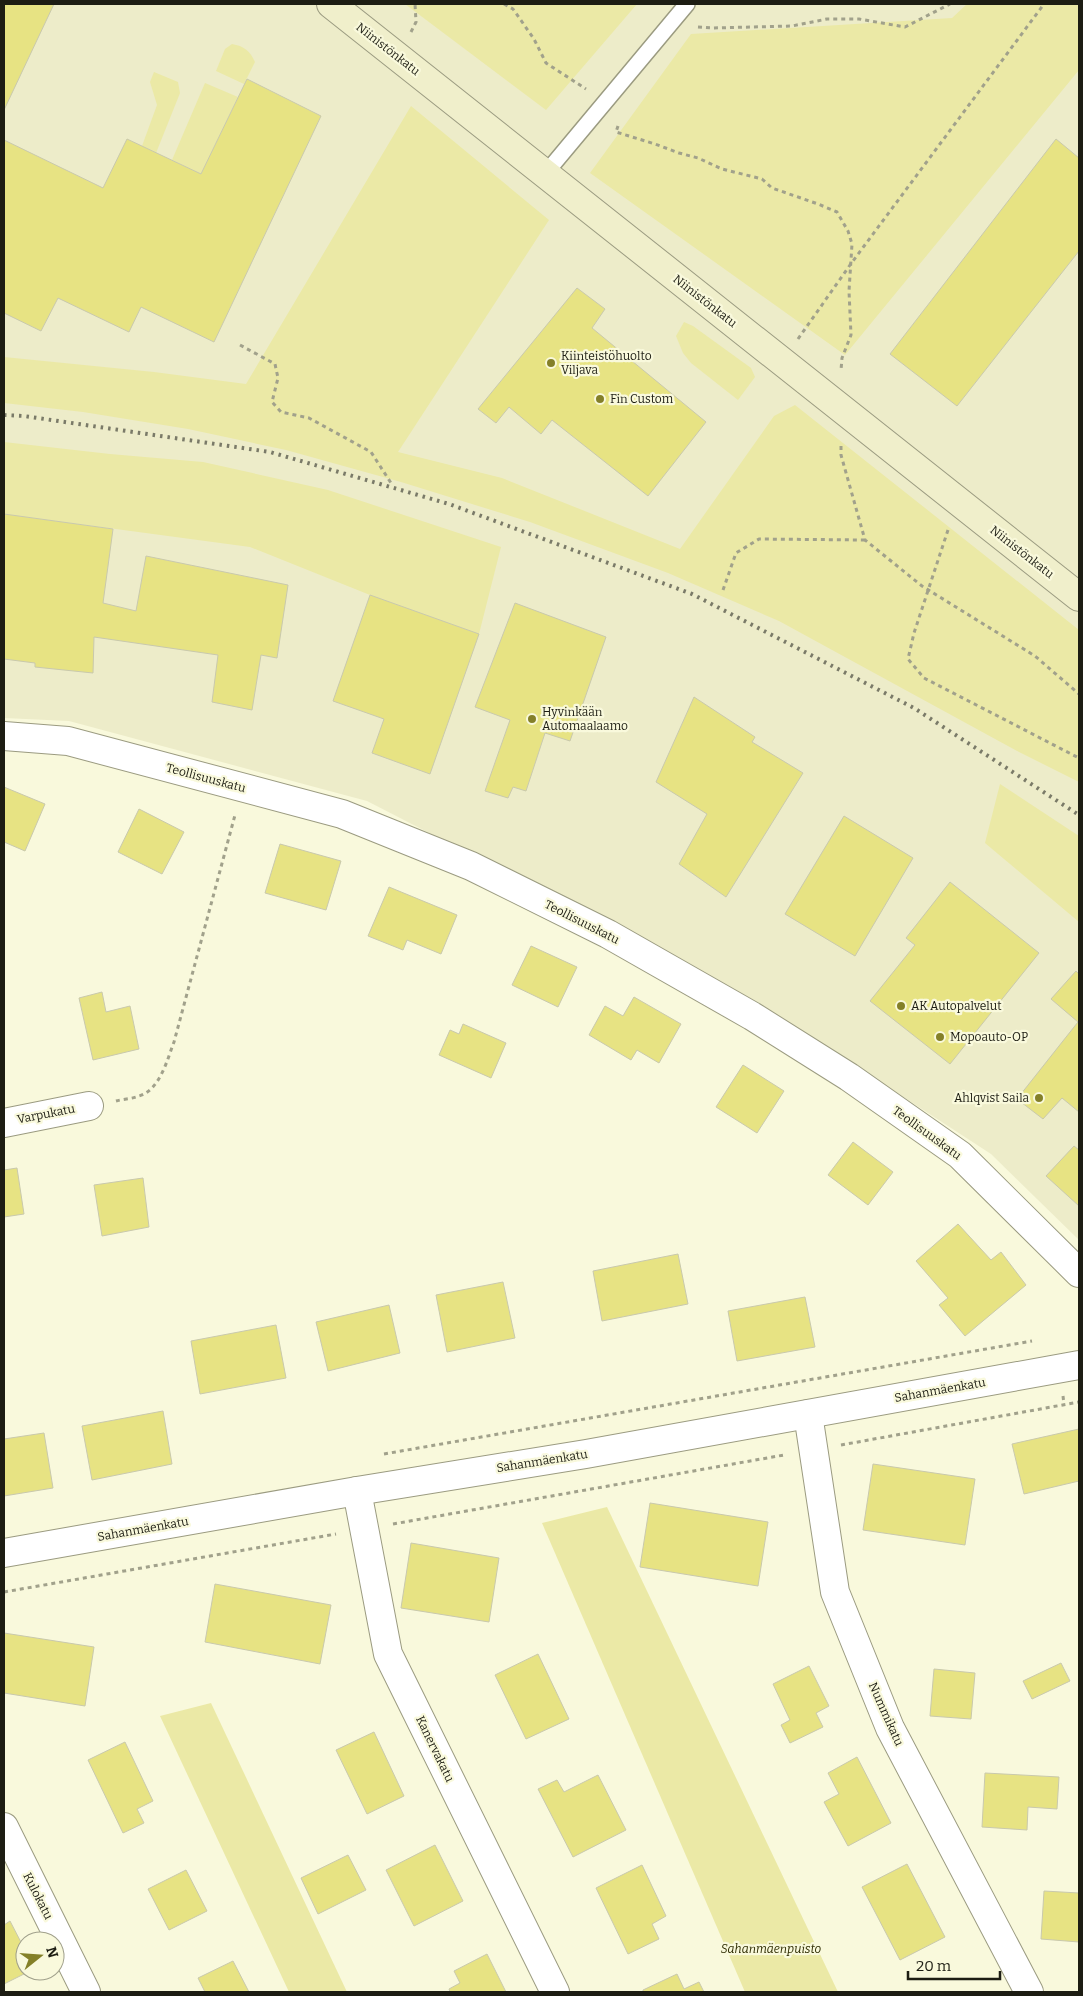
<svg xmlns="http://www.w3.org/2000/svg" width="1083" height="1996" font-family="Bitter,serif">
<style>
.built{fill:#edecc9}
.green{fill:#ebe9a6}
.building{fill:#e7e383;stroke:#c9c9ad}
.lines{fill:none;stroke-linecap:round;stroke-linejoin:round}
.lane-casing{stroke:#9b9b81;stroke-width:18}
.street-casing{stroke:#9b9b81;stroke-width:30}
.secondary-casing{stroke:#9b9b81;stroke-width:30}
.path{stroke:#a1a18b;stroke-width:3;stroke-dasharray:4 4;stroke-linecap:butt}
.lane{stroke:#fff;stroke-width:15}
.street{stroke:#fff;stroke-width:28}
.secondary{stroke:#f0efcb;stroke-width:28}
.rail{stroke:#7a7a68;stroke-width:4;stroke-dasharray:2.5 5;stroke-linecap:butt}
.poi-dot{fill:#848028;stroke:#f9f9dc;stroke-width:2}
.labels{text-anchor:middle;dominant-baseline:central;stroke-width:4.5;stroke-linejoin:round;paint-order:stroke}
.street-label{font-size:12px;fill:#1d1d13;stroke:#f9f9dc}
.poi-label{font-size:12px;fill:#1d1d13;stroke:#f9f9dc;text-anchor:start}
.park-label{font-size:12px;font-style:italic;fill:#2d2b01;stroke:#f9f9dc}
</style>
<rect width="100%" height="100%" fill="#f9f9dc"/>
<path class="built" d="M4,4H1079V1240L991,1154L756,1001L367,801L69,721L4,718Z"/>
<g class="green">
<path d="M405,4H637L546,110Z"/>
<path d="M967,4H1079V70L845,355L590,173L691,34L952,18Z"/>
<path d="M232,44C244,46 250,51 255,62L244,84L216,71L225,49Z"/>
<path d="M154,72L178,82L180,93L156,153L142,146L157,105L150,82Z"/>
<path d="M205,83L238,97L201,174L172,160Z"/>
<path d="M411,106L549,220L398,452L502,478L680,549L774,416L795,405L1079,630V782L1019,752L779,621L668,573L530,522L401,482L286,450L188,429L83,412L4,403V357L154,372L246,384Z"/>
<path d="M684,322L693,326L751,368L755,377L738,400L691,363L683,353L676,336Z"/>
<path d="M4,442L110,454L203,462L328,490L501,547L479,634L370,595L250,547L4,514Z"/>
<path d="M1000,784L1079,836V922L985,843Z"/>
<path d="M607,1507L838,1992H745L542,1523Z"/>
<path d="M211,1703L347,1992H289L160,1716Z"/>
</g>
<g class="building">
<path d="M4,4H54L4,110Z"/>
<path d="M247,79L321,116L214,342L141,307L129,332L58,298L41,331L4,313V140L103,188L127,139L201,174Z"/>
<path d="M1056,139L1079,158V251L957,406L890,354Z"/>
<path d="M577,288L605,309L592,328L706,422L648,496L552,420L541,434L509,407L496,423L478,409Z"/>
<path d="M4,514L113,529L103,603L136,611L146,556L288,585L277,658L261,655L252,710L212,702L218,655L94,637L93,673L35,667V663L4,659Z"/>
<path d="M370,595L479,634L430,774L372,753L384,719L333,701Z"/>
<path d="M515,603L606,637L570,741L545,733L526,791L513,787L508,798L485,791L510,720L475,707Z"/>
<path d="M694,697L755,737L752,742L803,773L726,897L679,864L707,814L656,782Z"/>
<path d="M4,787L45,804L25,851L4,842Z"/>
<path d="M139,809L184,832L162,874L118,852Z"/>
<path d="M844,816L913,858L855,956L785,914Z"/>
<path d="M280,844L341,861L326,910L265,893Z"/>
<path d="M950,882L1039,953L950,1064L870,1001L915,945L906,938Z"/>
<path d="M389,887L457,915L441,954L407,940L403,950L368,936Z"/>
<path d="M531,946L577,967L558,1007L512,985Z"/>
<path d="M1076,971L1079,974V1112L1062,1098L1043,1119L1017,1099L1078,1022L1051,999Z"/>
<path d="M102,992L106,1012L130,1006L139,1049L93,1060L79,998Z"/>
<path d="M634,997L681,1024L659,1063L637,1050L631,1060L589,1035L605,1006L623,1016Z"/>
<path d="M463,1024L506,1043L491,1078L439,1055L450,1030L459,1034Z"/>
<path d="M743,1065L784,1091L757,1133L716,1107Z"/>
<path d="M853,1142L893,1172L868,1205L828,1175Z"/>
<path d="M1074,1146L1079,1150V1206L1046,1176Z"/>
<path d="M17,1168L24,1214L4,1217V1170Z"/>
<path d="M143,1178L149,1227L102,1236L94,1185Z"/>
<path d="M958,1224L991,1260L1001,1252L1026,1285L965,1336L939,1305L948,1298L916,1261Z"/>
<path d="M678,1254L688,1304L602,1321L593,1271Z"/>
<path d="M503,1282L515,1338L447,1352L436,1295Z"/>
<path d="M805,1297L815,1347L737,1361L728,1311Z"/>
<path d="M389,1305L400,1353L328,1371L316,1322Z"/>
<path d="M276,1325L286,1378L200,1394L191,1341Z"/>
<path d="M163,1411L172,1464L92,1480L82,1426Z"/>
<path d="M1079,1429V1481L1024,1494L1012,1444Z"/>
<path d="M44,1433L53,1488L4,1496V1439Z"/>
<path d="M873,1464L975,1479L965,1545L863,1530Z"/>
<path d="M650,1503L768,1522L758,1586L640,1567Z"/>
<path d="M411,1543L499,1558L489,1622L401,1608Z"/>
<path d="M215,1584L331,1605L320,1664L205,1642Z"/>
<path d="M4,1633L94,1647L85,1706L4,1693Z"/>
<path d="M538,1654L569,1719L526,1739L495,1675Z"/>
<path d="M1061,1663L1070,1681L1032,1699L1023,1681Z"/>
<path d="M809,1666L829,1706L816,1713L823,1727L790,1743L781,1725L790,1720L773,1684Z"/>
<path d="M934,1669L975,1673L971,1719L930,1716Z"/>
<path d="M374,1732L404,1796L367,1814L336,1750Z"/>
<path d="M125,1742L153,1801L137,1809L144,1823L123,1833L88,1760Z"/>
<path d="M857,1757L891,1823L848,1846L824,1802L839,1794L828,1773Z"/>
<path d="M985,1773L1059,1777L1057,1809L1028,1807L1027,1830L982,1827Z"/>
<path d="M598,1775L626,1830L573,1857L538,1789L557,1780L564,1792Z"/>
<path d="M435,1845L463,1901L414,1926L386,1870Z"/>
<path d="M348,1855L366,1890L318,1914L301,1878Z"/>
<path d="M907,1864L945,1937L900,1960L862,1887Z"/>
<path d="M642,1865L666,1916L652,1924L659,1939L628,1954L596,1888Z"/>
<path d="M186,1870L207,1911L169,1930L148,1889Z"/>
<path d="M1044,1891L1079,1893V1942L1041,1939Z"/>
<path d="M10,1921L25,1950V1971H30L4,1984V1925Z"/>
<path d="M487,1954L506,1992H450L449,1989L460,1983L454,1971Z"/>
<path d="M233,1961L249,1992H205L198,1978Z"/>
<path d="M677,1974L684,1989L699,1982L704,1992H643V1990Z"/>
</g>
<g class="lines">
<defs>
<path id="lane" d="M545,174L687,4"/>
<g id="street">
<path d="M4,736L68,741L342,814L471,866L608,934L752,1016L849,1077L960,1155L1079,1273"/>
<path d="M4,1123L89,1106"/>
<path d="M808,1414L835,1592L890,1728L1029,1992"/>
<path d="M357,1491L388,1654L555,1992"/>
<path d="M4,1553L357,1491L586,1454L1079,1365"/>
<path d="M4,1827L86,1992"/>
</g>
<path id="secondary" d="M331,4L1079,597"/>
</defs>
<use href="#lane" class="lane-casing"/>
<use href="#street" class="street-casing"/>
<use href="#secondary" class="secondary-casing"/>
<g class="path">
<path d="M504,4L513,9L534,39L546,63L586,89"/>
<path d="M698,27L713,28L792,26L827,19H859L905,27L950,4"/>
<path d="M411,32L416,22L415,4"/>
<path d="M618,126L616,132L655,144L679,153L698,158L722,169L762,179L772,188L818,204L837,212L848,231L852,244L849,291L851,335L842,358L841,370"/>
<path d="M798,339L850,265L1044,4"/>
<path d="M240,345L275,364L278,378L272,402L281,412L309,418L371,452L391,483"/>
<path d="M841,446V455L865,540L922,586L1035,656L1079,694"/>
<path d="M948,530L914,633L908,659L924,678L1079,758"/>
<path d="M723,590L736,553L759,539L865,540"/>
<path d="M116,1101C123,1099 132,1099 139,1096C160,1090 167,1060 174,1042L235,815"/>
<path d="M1063,1396L1064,1404"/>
<path d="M841,1445L1079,1402"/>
<path d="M384,1454L1032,1341"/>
<path d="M393,1524L784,1455"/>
<path d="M4,1592L336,1534"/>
</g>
<use href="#lane" class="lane"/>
<use href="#street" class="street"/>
<use href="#secondary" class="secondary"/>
<path class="rail" d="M4,415L24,416L270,452L449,504L692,594L914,708L1079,815"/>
</g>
<g class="poi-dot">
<circle cx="551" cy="363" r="5"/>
<circle cx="600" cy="399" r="5"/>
<circle cx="532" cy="719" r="5"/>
<circle cx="901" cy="1006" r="5"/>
<circle cx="940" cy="1037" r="5"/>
<circle cx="1039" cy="1098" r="5"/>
</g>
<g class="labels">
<g class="street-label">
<text transform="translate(388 49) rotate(38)">Niinistönkatu</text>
<text transform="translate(705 301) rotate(38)">Niinistönkatu</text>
<text transform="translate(1022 552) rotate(38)">Niinistönkatu</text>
<text transform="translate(206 778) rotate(15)">Teollisuuskatu</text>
<text transform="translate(582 922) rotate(27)">Teollisuuskatu</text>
<text transform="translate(46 1114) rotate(-11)">Varpukatu</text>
<text transform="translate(927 1133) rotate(36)">Teollisuuskatu</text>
<text transform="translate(940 1390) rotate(-10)">Sahanmäenkatu</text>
<text transform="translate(542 1461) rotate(-9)">Sahanmäenkatu</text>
<text transform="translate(143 1529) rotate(-10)">Sahanmäenkatu</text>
<text transform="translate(886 1714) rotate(66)">Nummikatu</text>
<text transform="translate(435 1749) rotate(64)">Kanervakatu</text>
<text transform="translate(38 1896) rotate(63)">Kulokatu</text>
</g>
<g class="poi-label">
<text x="561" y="356">Kiinteistöhuolto<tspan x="561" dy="14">Viljava</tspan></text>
<text x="610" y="399">Fin Custom</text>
<text x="542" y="712">Hyvinkään<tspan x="542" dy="14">Automaalaamo</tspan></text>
<text x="911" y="1006">AK Autopalvelut</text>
<text x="950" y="1037">Mopoauto-OP</text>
<text x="1029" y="1098" text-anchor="end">Ahlqvist Saila</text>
</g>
<g class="park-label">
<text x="771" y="1949">Sahanmäenpuisto</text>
</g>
</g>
<rect width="1083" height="1996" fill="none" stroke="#1d1d13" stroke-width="10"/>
<g transform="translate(40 1956) rotate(73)"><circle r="24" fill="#f9f9dc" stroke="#a1a18c"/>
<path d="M0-4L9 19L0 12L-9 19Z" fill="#848028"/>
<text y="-8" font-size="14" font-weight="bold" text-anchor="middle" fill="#1d1d13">N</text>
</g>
<path d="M908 1971v8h92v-8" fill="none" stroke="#1d1d13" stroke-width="2.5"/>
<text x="916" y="1971" font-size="15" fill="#1d1d13" stroke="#f9f9dc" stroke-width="4" paint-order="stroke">20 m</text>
</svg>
